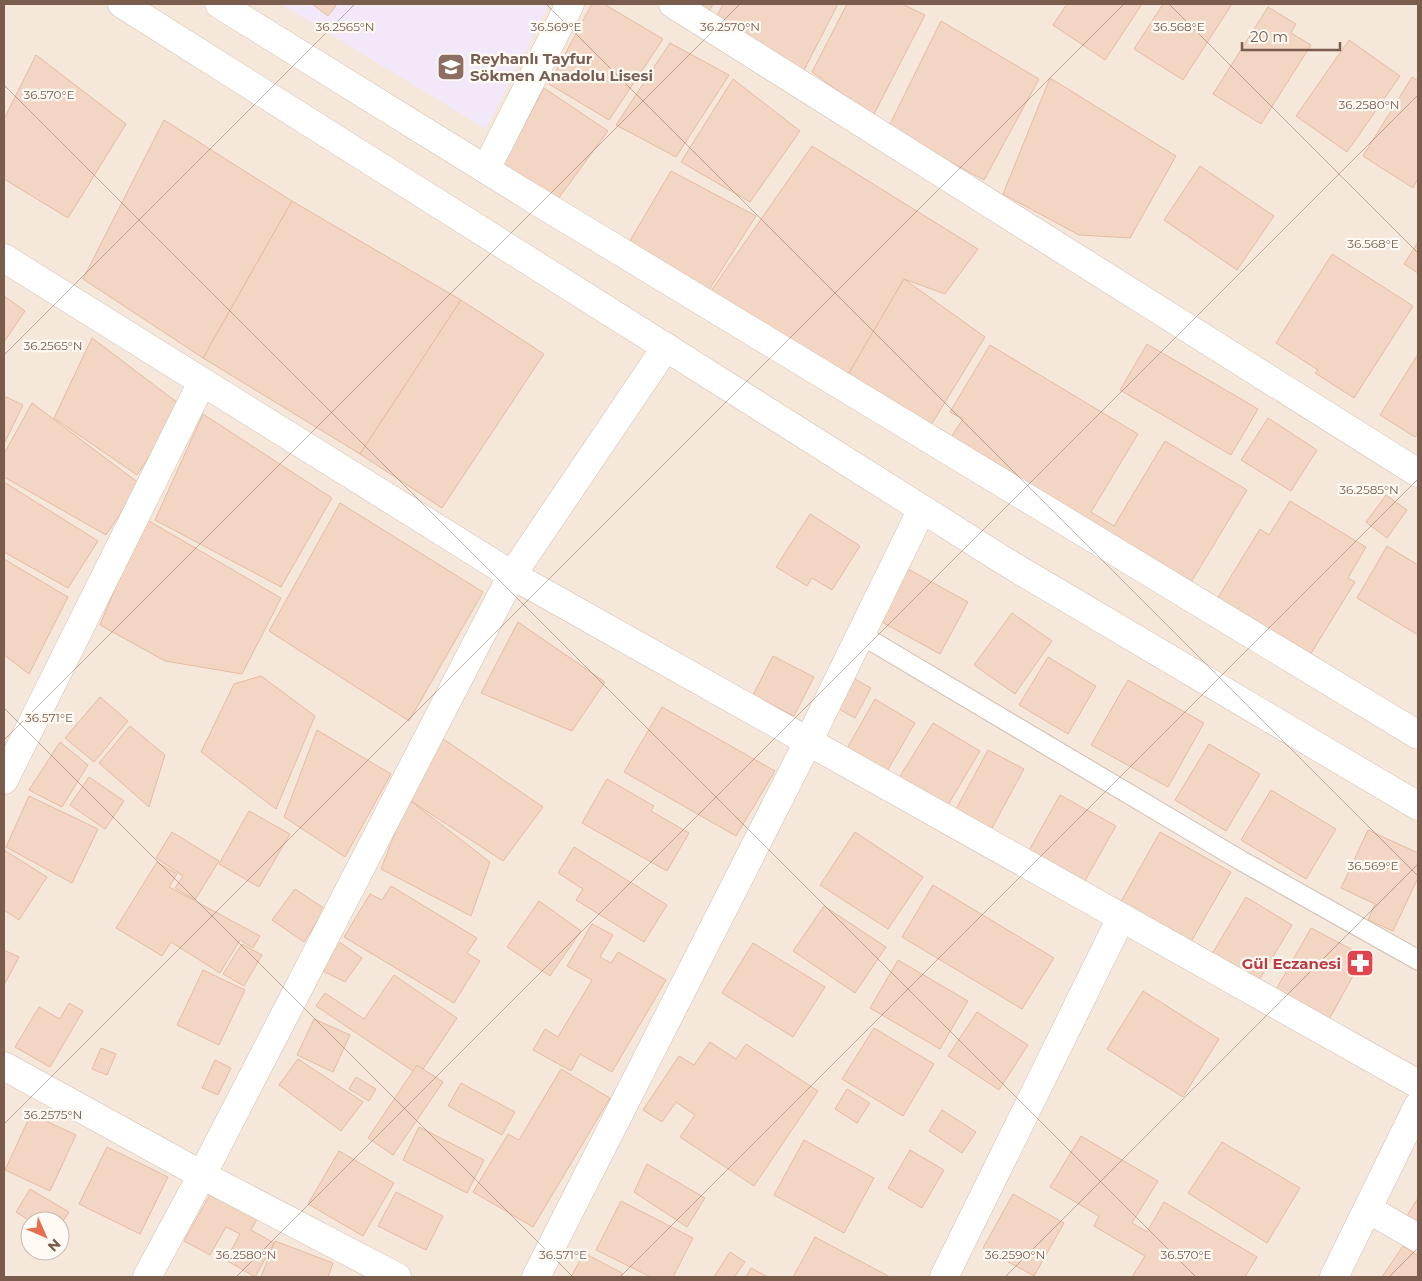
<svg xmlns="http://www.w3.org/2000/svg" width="1422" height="1281" font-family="Montserrat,sans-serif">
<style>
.residential{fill:#f5e8da;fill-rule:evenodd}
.education{fill:#f3e8fa}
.building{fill:#f3d5c3;stroke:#e6bba3}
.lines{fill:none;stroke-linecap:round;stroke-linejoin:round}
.service-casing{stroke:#d1beb0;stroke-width:21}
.minor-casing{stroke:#d1beb0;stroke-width:29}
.secondary-casing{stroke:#d6c0b0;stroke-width:29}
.service{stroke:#fff;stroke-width:19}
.minor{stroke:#fff;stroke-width:28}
.secondary{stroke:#fff;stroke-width:28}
.ticks{fill:none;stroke:#7a5c4d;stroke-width:1;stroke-opacity:0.45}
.labels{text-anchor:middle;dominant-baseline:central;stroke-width:4.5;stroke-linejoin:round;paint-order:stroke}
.education-label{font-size:15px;font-weight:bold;fill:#785e54;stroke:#fffaf3;text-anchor:start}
.health-label{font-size:15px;font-weight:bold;fill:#be3a42;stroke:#fffaf3;text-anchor:end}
.ticks-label{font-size:12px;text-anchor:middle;fill:#7a5c4d;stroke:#fffaf3;stroke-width:4.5;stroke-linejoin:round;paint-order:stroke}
</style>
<rect width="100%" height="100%" fill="#fdf6ec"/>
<path class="residential" d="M4,4H1418V1277H4ZM30,1221H60V1251H30Z"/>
<path class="education" d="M281,4H549L486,129Z"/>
<g class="building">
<path d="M312,4H337L328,16Z"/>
<path d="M592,4H604L663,39L609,120L549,84Z"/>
<path d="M685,4H713L706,17Z"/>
<path d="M723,4H838L801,76L713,24Z"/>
<path d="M847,4H902L925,15L873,116L812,72Z"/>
<path d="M1067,4H1142L1105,60L1053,25Z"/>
<path d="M1163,4H1232L1183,80L1134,49Z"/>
<path d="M1268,7L1296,24L1291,33L1311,45L1261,124L1213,94Z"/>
<path d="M941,21L1039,79L984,180L888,128Z"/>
<path d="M1349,40L1400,76L1347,152L1296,116Z"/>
<path d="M670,43L729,75L676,157L616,125Z"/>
<path d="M36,55L126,124L68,218L4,179V119Z"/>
<path d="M1412,77L1418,81V179L1413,188L1363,156Z"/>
<path d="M1050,78L1176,156L1130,238L1079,235L1003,194Z"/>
<path d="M733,79L800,131L750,202L681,162Z"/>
<path d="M544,88L608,131L555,203L501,169Z"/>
<path d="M164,120L292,201L203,358L83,279Z"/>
<path d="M812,146L978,249L945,294L904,279L846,378L711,291Z"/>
<path d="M1200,166L1274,216L1237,270L1164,220Z"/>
<path d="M671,171L756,216L705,296L628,244Z"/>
<path d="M292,201L461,300L360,454L203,358Z"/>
<path d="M1418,242V273L1404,264Z"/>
<path d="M1332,254L1413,306L1354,398L1315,373L1318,370L1276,343Z"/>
<path d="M904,279L985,337L928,430L846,378Z"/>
<path d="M4,296L25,311L4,342Z"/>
<path d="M461,300L544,354L442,508L360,454Z"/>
<path d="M92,338L182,406L137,475L54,418Z"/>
<path d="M1147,344L1258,409L1231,455L1120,390Z"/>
<path d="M990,345L1138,434L1091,512L1114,526L1165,441L1247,490L1190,584L949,440L963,419L950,412Z"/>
<path d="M1418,354V433L1415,437L1380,415Z"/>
<path d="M4,396L23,405L4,444Z"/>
<path d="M32,403L140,484L106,535L4,477V454Z"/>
<path d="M203,414L332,498L281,587L155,520Z"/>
<path d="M1268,418L1317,450L1291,491L1241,460Z"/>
<path d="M4,482L98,541L68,588L4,552Z"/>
<path d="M1386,495L1407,510L1387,538L1366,522Z"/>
<path d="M1290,501L1366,547L1348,578L1355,582L1310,655L1217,599L1260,529L1269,535Z"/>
<path d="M340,503L483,592L409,721L269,631Z"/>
<path d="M810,514L860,546L832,590L812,578L807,586L776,567Z"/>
<path d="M144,518L281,598L242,674L165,661L100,625Z"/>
<path d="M1387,546L1418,565V635L1357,598Z"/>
<path d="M4,559L68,597L29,674L4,655Z"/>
<path d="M908,569L968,602L940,654L880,621Z"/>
<path d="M1012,613L1052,641L1015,694L974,665Z"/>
<path d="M518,622L605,682L572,731L481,693Z"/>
<path d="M773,656L814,677L794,716L753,695Z"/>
<path d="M1048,657L1096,686L1068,734L1019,705Z"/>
<path d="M261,676L315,716L276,809L201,752L234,684Z"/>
<path d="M853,678L871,688L855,718L837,708Z"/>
<path d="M1128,680L1204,723L1168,787L1091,745Z"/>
<path d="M100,697L128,721L94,762L65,738Z"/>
<path d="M875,699L915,723L886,773L846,750Z"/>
<path d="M662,707L775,771L736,836L624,772Z"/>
<path d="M933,723L980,751L945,810L897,781Z"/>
<path d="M130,726L165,755L149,807L99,763Z"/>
<path d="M317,730L391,774L345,857L284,817Z"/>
<path d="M439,736L543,807L503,861L408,799Z"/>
<path d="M60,742L88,765L62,807L29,790Z"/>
<path d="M1209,744L1260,774L1226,831L1175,800Z"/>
<path d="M988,750L1024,769L991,830L955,811Z"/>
<path d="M89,777L124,801L105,829L70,805Z"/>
<path d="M607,779L654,806L651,811L689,833L667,871L582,823Z"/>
<path d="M1271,790L1336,829L1306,879L1241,840Z"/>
<path d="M1060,795L1116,826L1082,886L1027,854Z"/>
<path d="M29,796L98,829L72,883L6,847Z"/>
<path d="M408,799L490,862L471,916L381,869Z"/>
<path d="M249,811L290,834L259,887L219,864Z"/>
<path d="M1368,830L1418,853V878L1393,931L1368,920L1375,904L1341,888Z"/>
<path d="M172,832L219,861L195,900L175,888L183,876L156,858Z"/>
<path d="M855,832L923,877L888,929L820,885Z"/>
<path d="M1160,832L1231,872L1188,947L1118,907Z"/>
<path d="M574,847L667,905L644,942L576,900L583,889L558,873Z"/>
<path d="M4,850L47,877L19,920L4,910Z"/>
<path d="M157,862L177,874L169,887L260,936L253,948L240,940L220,973L171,942L162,956L116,928Z"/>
<path d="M933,885L1054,958L1022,1009L902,937Z"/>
<path d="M391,886L477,938L467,953L480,961L454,1003L344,937L370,894L382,900Z"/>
<path d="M295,889L325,909L304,942L272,920Z"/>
<path d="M1246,897L1292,925L1255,987L1209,959Z"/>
<path d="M539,901L581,931L550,976L507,947Z"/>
<path d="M824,906L886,947L855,993L793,951Z"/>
<path d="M592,924L613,935L600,957L611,963L618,952L666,980L612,1072L580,1054L571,1071L533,1050L545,1029L558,1037L592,980L567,966Z"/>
<path d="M1311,928L1364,956L1326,1025L1273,995Z"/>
<path d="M335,939L362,958L345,982L321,970Z"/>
<path d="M753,943L825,987L793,1037L722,993Z"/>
<path d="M242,944L262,955L244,986L223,974Z"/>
<path d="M4,950L19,957L4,985Z"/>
<path d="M898,960L968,1001L940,1049L870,1008Z"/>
<path d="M203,970L245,990L219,1045L177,1025Z"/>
<path d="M394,975L457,1018L419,1075L316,1006L325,993L364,1019Z"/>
<path d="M1143,991L1219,1039L1183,1097L1107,1049Z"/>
<path d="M69,1003L83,1011L50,1067L15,1047L39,1007L60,1019Z"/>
<path d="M977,1012L1028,1045L999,1090L948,1056Z"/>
<path d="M314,1019L350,1035L333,1072L297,1055Z"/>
<path d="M874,1028L934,1064L903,1116L842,1079Z"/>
<path d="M710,1042L736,1059L746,1044L818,1091L754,1186L680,1137L695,1115L676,1102L662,1122L643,1110L679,1056L694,1065Z"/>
<path d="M101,1048L116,1054L107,1075L92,1069Z"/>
<path d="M298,1059L363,1102L341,1131L279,1085Z"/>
<path d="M215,1060L231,1068L218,1095L202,1088Z"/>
<path d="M417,1065L443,1082L393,1155L368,1138Z"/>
<path d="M561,1069L610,1098L533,1227L473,1192L508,1134L519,1140Z"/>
<path d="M356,1077L376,1089L369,1101L349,1089Z"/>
<path d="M461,1083L515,1112L502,1135L448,1106Z"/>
<path d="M847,1089L870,1103L857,1123L835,1109Z"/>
<path d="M942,1110L976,1132L962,1153L929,1131Z"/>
<path d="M31,1114L76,1135L50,1191L5,1170Z"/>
<path d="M419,1127L484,1160L467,1193L403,1160Z"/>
<path d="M1081,1136L1158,1181L1132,1223L1147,1232L1164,1202L1257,1257L1245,1277H1132L1145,1256L1094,1226L1099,1216L1050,1187Z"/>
<path d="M804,1140L874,1178L844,1233L774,1195Z"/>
<path d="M1222,1142L1300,1188L1267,1243L1188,1193Z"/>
<path d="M107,1147L168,1177L140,1234L79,1204Z"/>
<path d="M910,1150L944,1170L922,1208L888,1188Z"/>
<path d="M339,1151L394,1183L363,1236L308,1204Z"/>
<path d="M647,1164L705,1198L687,1227L634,1192Z"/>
<path d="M30,1189L69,1212L60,1226V1221H30L16,1212Z"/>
<path d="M396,1192L443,1216L426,1250L378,1226Z"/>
<path d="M211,1193L257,1219L251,1230L274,1243L255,1277L226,1260L240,1234L226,1227L210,1255L184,1241Z"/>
<path d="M1013,1194L1064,1223L1034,1276L983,1248Z"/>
<path d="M1418,1198V1223L1407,1216Z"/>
<path d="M621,1201L693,1238L673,1277H651L596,1250Z"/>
<path d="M815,1237L890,1277H793Z"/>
<path d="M275,1241L333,1263L328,1277H261Z"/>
<path d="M1403,1246L1418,1256V1277H1382Z"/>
<path d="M730,1252L745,1262L734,1277H714Z"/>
<path d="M584,1253L622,1273L620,1277H571Z"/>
<path d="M751,1268L768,1277H746Z"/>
</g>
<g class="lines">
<defs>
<path id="service" d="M860,634L1240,860L1418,960"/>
<g id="minor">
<path d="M673,4L1418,473"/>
<path d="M486,169L570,4"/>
<path d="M4,258L512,575L1418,1084"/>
<path d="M4,780L202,382"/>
<path d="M4,1066L202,1175L397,1277"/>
<path d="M1368,1209L1418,1238"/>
<path d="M147,1277L202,1175L512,575L666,347"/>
<path d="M536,1277L808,742L922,509"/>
<path d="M944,1277L1121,918"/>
<path d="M1334,1277L1418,1106"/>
</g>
<g id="secondary">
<path d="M122,4L1006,562L1418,806"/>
<path d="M219,4L532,198L1418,735"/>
</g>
</defs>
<use href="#service" class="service-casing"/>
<use href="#minor" class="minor-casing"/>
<use href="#secondary" class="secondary-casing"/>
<use href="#service" class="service"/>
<use href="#minor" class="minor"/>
<use href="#secondary" class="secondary"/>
</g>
<path class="ticks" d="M546,4L1418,876M1169,4L1418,253M4,85L1196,1277M4,355L355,4M4,708L573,1277M4,740L740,4M4,1124L1124,4M236,1277L1418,95M620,1277L1418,479M1005,1277L1418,864M1389,1277L1418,1248"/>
<defs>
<symbol id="school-square" viewBox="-11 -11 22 22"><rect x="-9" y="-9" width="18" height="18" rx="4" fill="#8d6e63" stroke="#fffaf3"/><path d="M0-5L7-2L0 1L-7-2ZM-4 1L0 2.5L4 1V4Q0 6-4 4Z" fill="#fff"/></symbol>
<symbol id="pharmacy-square" viewBox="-11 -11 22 22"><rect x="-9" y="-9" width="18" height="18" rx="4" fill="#e0444e" stroke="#fffaf3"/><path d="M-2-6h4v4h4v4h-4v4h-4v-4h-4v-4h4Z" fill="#fff"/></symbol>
</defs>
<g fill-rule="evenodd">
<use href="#school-square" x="435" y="51" width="32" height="32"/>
<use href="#pharmacy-square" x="1344" y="947" width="32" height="32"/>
</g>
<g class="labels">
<g class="education-label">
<text x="470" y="58">Reyhanlı Tayfur<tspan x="470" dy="17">Sökmen Anadolu Lisesi</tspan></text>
</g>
<g class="health-label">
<text x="1341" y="963">Gül Eczanesi</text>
</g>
</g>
<g class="ticks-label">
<text x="345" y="31">36.2565°N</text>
<text x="556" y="31">36.569°E</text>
<text x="730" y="31">36.2570°N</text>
<text x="1179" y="31">36.568°E</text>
<text x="49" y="99">36.570°E</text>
<text x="1369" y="109">36.2580°N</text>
<text x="1373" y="248">36.568°E</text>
<text x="53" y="350">36.2565°N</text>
<text x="1369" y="494">36.2585°N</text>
<text x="49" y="722">36.571°E</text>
<text x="1373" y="870">36.569°E</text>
<text x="53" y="1119">36.2575°N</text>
<text x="246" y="1259">36.2580°N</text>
<text x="1015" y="1259">36.2590°N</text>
<text x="563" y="1259">36.571°E</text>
<text x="1186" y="1259">36.570°E</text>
</g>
<rect width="1422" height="1281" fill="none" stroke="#7a5c4d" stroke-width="10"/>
<g transform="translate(45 1236) rotate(135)"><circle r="24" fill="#fffaf3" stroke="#cabbb1"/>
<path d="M0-4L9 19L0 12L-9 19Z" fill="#e76f51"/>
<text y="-8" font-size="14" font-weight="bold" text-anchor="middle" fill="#7a5c4d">N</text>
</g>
<path d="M1242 42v8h98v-8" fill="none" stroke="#7a5c4d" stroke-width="2.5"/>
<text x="1250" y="42" font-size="15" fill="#7a5c4d" stroke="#fffaf3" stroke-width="4" paint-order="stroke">20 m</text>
</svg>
